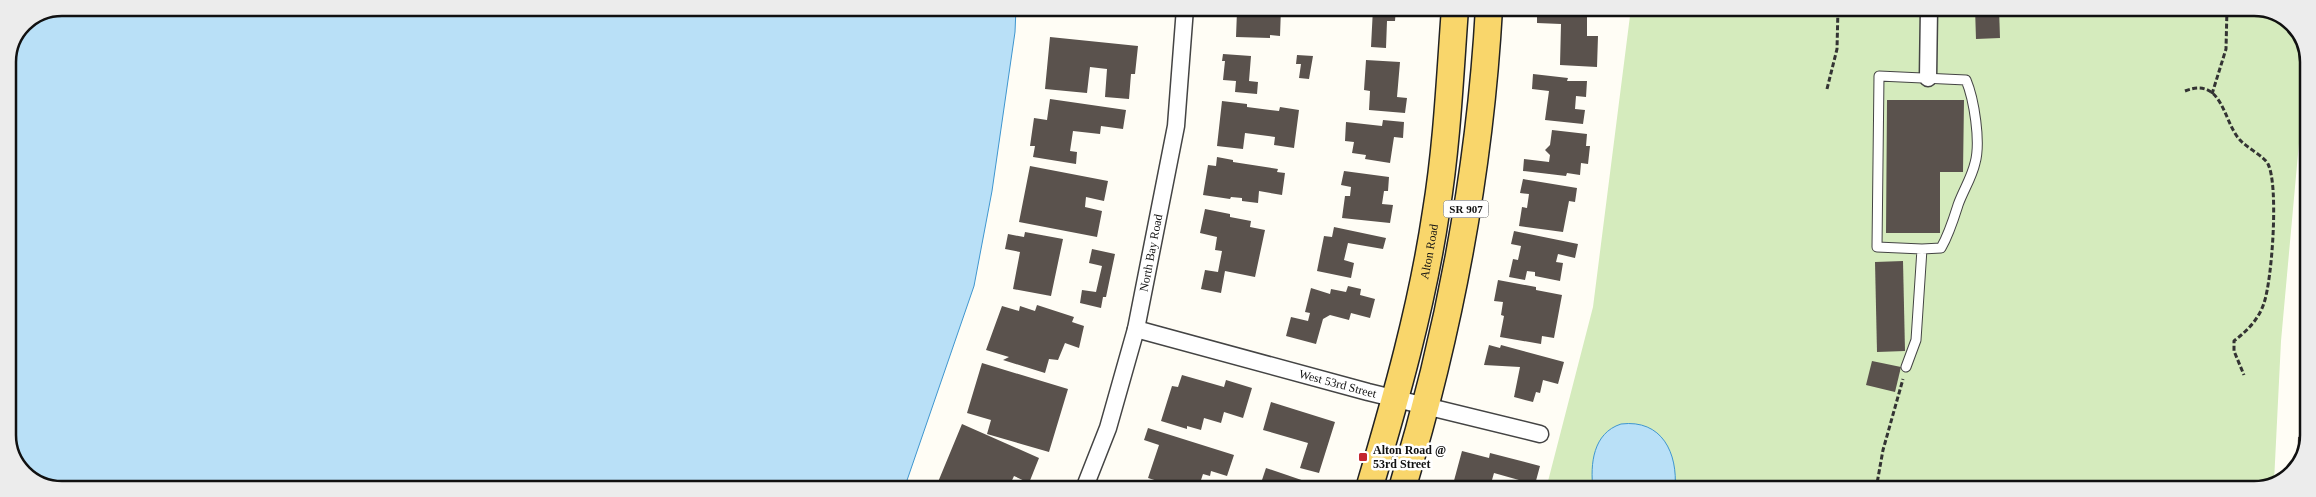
<svg xmlns="http://www.w3.org/2000/svg" width="2316" height="497" font-family="'Times New Roman',serif">
<style>
.green{fill:#d5ebbd}
.water{fill:#b9e0f7;stroke:#3f96cf}
.building{fill:#5a524d}
.lines{fill:none;stroke-linecap:round;stroke-linejoin:round}
.service-casing{stroke:#444;stroke-width:11}
.minor-casing{stroke:#444;stroke-width:19}
.primary-casing{stroke:#222;stroke-width:29}
.path{stroke:#333;stroke-width:3;stroke-dasharray:5 2.5;stroke-linecap:butt}
.service{stroke:#fff;stroke-width:9}
.minor{stroke:#fff;stroke-width:16}
.primary{stroke:#f9d66b;stroke-width:26}
.poi-dot{fill:#c4262e;stroke:#fff;stroke-width:2}
.labels{text-anchor:middle;dominant-baseline:central;stroke-width:5;stroke-linejoin:round;paint-order:stroke}
.shield{fill:#fff;stroke:#585858;stroke-width:1}
.shield-label{font-size:11px;font-weight:bold;fill:#111}
.street-label{font-size:12px;fill:#111;stroke:#fff}
.poi-label{font-size:12px;font-weight:bold;fill:#111;stroke:#fff;text-anchor:start}
.rim{fill:none;stroke:#111;stroke-width:2.5}
</style>
<rect width="100%" height="100%" fill="#fffdf5"/>
<path class="green" d="M1631,8L2264,9L2293,24L2308,56V91L2301,121L2281,341L2274,482L2254,489H1546L1593,307Z"/>
<g class="water">
<path d="M63,8H1016L1015,32L992,191L974,286L904,489L52,488L23,473L8,441V62L24,23Z"/>
<path d="M1621,424C1662,419 1678,453 1675,489H1593C1590,464 1593,433 1621,424Z"/>
</g>
<g class="building">
<path d="M1233,8H1281L1280,36L1270,35V38L1236,37L1237,11H1233Z"/>
<path d="M1373,8H1396L1395,21H1387L1386,48L1371,47Z"/>
<path d="M1537,8H1590V14L1587,13V36H1598L1597,67L1560,65L1561,24L1537,23Z"/>
<path d="M1975,8H1999L2000,38L1976,39Z"/>
<path d="M1050,37L1138,46L1135,74H1131L1129,99L1105,97L1107,69L1090,67L1087,93L1045,89Z"/>
<path d="M1223,54L1251,56L1249,81L1258,82L1257,94L1235,92L1236,81L1223,80L1225,61H1222Z"/>
<path d="M1297,55L1313,56L1309,79L1299,78L1301,64H1296Z"/>
<path d="M1366,60L1400,62L1397,97L1407,98L1405,113L1369,110L1370,91L1364,90Z"/>
<path d="M1533,74L1568,78L1567,81H1587L1586,97L1576,96L1575,109L1585,110L1583,124L1545,120L1549,91L1532,89Z"/>
<path d="M1050,99L1126,110L1123,129L1101,126L1100,134L1073,131L1070,151L1077,152L1076,164L1033,157L1035,146H1030L1034,118L1047,120Z"/>
<path d="M1887,100H1964L1963,172H1940V233H1886Z"/>
<path d="M1222,101L1247,104V107L1279,111L1280,107L1299,110L1294,148L1274,145L1275,137L1245,133L1243,149L1217,146Z"/>
<path d="M1383,120L1404,122L1403,138L1394,137L1390,163L1365,159L1366,155L1352,153L1354,142L1345,141L1346,122L1382,126Z"/>
<path d="M1552,130L1587,134L1586,146H1590L1588,164L1581,163L1580,175L1567,173L1566,176L1523,171L1524,159L1549,162L1550,155L1545,150L1550,145Z"/>
<path d="M1217,157L1233,160V162L1278,169L1277,172L1285,173L1282,195L1259,191L1258,203L1242,201V198L1231,197L1230,199L1203,195L1208,165L1216,166Z"/>
<path d="M1030,166L1108,181L1104,201L1086,197L1085,207L1102,211L1097,237L1019,222Z"/>
<path d="M1344,171L1389,177L1388,191H1384L1382,204L1393,205L1390,223L1342,218L1345,196H1350L1351,187L1341,185Z"/>
<path d="M1523,179L1577,188L1575,202L1569,201L1563,232L1519,226L1522,207L1527,208L1529,194L1520,193Z"/>
<path d="M1205,209L1230,214V217L1251,221L1250,227L1265,230L1255,277L1225,271L1221,293L1201,289L1205,270L1218,272L1222,251L1215,250L1217,237L1200,233Z"/>
<path d="M1334,227L1386,238L1383,249L1348,243L1344,260L1354,263L1351,278L1317,271L1324,236L1332,237Z"/>
<path d="M1514,231L1578,244L1575,258L1558,254L1556,262L1563,263L1560,281L1535,276V272L1527,271L1525,280L1509,277L1513,259L1518,260L1521,246L1511,244Z"/>
<path d="M1025,232L1063,239L1051,296L1013,289L1020,252L1005,249L1008,234L1024,237Z"/>
<path d="M1092,249L1115,254L1106,297H1103L1101,308L1080,303L1082,290L1096,292L1102,266L1089,263Z"/>
<path d="M1903,261L1905,351L1877,352L1875,262Z"/>
<path d="M1498,280L1536,287V290L1562,295L1554,338L1542,336L1541,344L1500,337L1504,316L1501,315L1503,302L1494,301Z"/>
<path d="M1348,286L1361,289L1360,295L1375,299L1370,318L1351,313L1349,320L1330,315L1323,319L1316,344L1286,336L1291,317L1308,321L1310,313L1305,312L1311,288L1330,294L1331,289L1346,292Z"/>
<path d="M1037,305L1074,317L1072,322L1084,326L1079,348L1065,343L1058,360L1049,359L1045,373L1003,360L1009,357L986,350L1002,306L1019,311L1020,306L1035,311Z"/>
<path d="M1489,345L1500,348L1501,345L1564,362L1558,384L1543,380L1540,393L1536,392L1533,402L1514,397L1520,367L1484,365Z"/>
<path d="M1872,361L1901,367L1895,392L1866,385Z"/>
<path d="M982,363L1068,389L1049,452L987,434L991,420L967,413Z"/>
<path d="M1182,375L1224,387L1226,380L1252,388L1243,418L1224,412L1221,423L1204,418L1201,430L1187,426V429L1161,421L1172,386L1178,387Z"/>
<path d="M1271,402L1335,422L1319,473L1300,468L1308,443L1263,430Z"/>
<path d="M962,424L1039,458L1029,483L1014,476L1008,489H955L938,482Z"/>
<path d="M1148,428L1234,455L1227,476L1211,471L1210,476L1203,474L1198,489H1183L1148,478L1159,445L1144,440Z"/>
<path d="M2298,437H2308L2307,445L2298,461H2297Z"/>
<path d="M1462,451L1489,458L1490,453L1540,466L1534,488L1526,485V482L1494,473L1490,487L1470,481L1468,489L1452,488Z"/>
<path d="M1266,468L1322,487L1321,489H1259Z"/>
<path d="M1134,480L1157,489H1131Z"/>
</g>
<g class="lines">
<defs>
<path id="service" d="M1906,367L1916,340L1922,249L1877,247L1879,76L1966,80C1974,99 1981,142 1975,163C1972,177 1963,191 1958,205C1953,221 1949,234 1941,248L1922,249"/>
<g id="minor">
<path d="M1928,78L1929,8"/>
<path id="s1" d="M1136,329L1368,392L1540,434"/>
<path id="s2" d="M1084,489L1108,428L1136,329L1176,126L1185,8"/>
</g>
<g id="primary">
<path id="s3" d="M1369,489C1396,398 1422,306 1436,212C1447,145 1450,76 1455,8"/>
<path d="M1402,489C1449,333 1480,171 1489,8"/>
</g>
</defs>
<use href="#service" class="service-casing"/>
<use href="#minor" class="minor-casing"/>
<use href="#primary" class="primary-casing"/>
<g class="path">
<path d="M1827,89L1837,49L1838,8"/>
<path d="M2185,91C2223,76 2223,122 2240,140C2246,147 2265,157 2268,164C2279,186 2272,280 2264,303C2259,319 2247,331 2234,341V351L2244,375"/>
<path d="M2212,94L2226,49L2227,8"/>
<path d="M1876,489L1883,450L1903,379"/>
</g>
<use href="#service" class="service"/>
<use href="#minor" class="minor"/>
<use href="#primary" class="primary"/>
</g>
<rect class="poi-dot" x="1358" y="452" width="10" height="10" rx="2.5"/>
<g class="labels">
<rect class="shield" x="1443.5" y="200.5" width="45" height="17" rx="4"/>
<g class="shield-label">
<text x="1466" y="209">SR 907</text>
</g>
<g class="street-label">
<text stroke="none"><textPath href="#s2" startOffset="246">North Bay Road</textPath></text>
<text stroke="none"><textPath href="#s3" startOffset="245">Alton Road</textPath></text>
<text stroke="none"><textPath href="#s1" startOffset="209">West 53rd Street</textPath></text>
</g>
<g class="poi-label">
<text x="1373" y="450">Alton Road @<tspan x="1373" dy="14">53rd Street</tspan></text>
</g>
</g>
<path d="M0 0H2316V497H0ZM62 16H2254A46 46 0 0 1 2300 62V435A46 46 0 0 1 2254 481H62A46 46 0 0 1 16 435V62A46 46 0 0 1 62 16Z" fill="#ececec" fill-rule="evenodd"/>
<path class="rim" d="M62 16H2254A46 46 0 0 1 2300 62V435A46 46 0 0 1 2254 481H62A46 46 0 0 1 16 435V62A46 46 0 0 1 62 16Z"/>
</svg>
